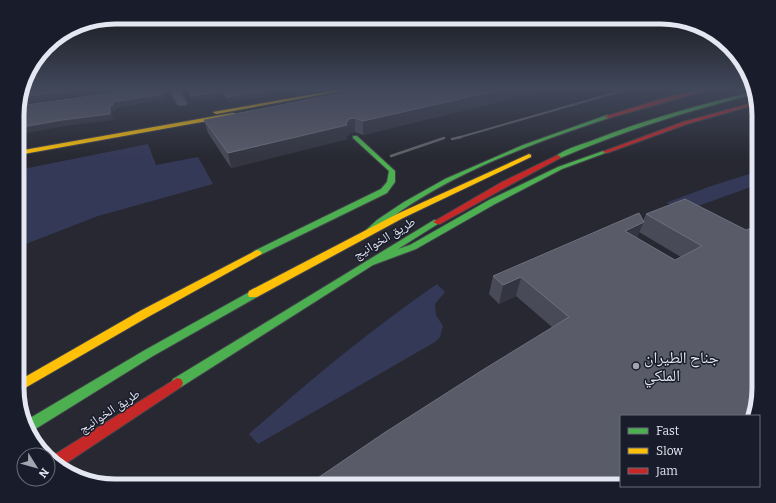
<svg xmlns="http://www.w3.org/2000/svg" width="776" height="503" font-family="Bitter,'Noto Naskh Arabic',serif">
<style>
.green{fill:#353958}
.lines{fill:none;stroke-linecap:round;stroke-linejoin:round}
.street-casing{stroke:#43444c;stroke-width:2}
.fast-casing{stroke:#43444c;stroke-width:2}
.slow-casing{stroke:#43444c;stroke-width:2}
.jam-casing{stroke:#43444c;stroke-width:2}
.street{fill:#5d5e65;fill-rule:evenodd}
.fast{fill:#4caf50;fill-rule:evenodd}
.slow{fill:#ffc107;fill-rule:evenodd}
.jam{fill:#c62828;fill-rule:evenodd}
.rail-far1{stroke:#62646a;stroke-width:2}
.rail{stroke:#62646a;stroke-width:2.5}
.wall{fill:#494a58;fill-rule:evenodd}
.shaded-wall{fill:#343541}
.building{fill:#595b68;stroke:#6f707e}
.poi-dot{fill:#a2a4ae;stroke:#191c2b;stroke-width:1.5}
.labels{text-anchor:middle;dominant-baseline:central;stroke-width:3;stroke-linejoin:round;paint-order:stroke}
.street-label{font-size:13px;fill:#e4e6f1;stroke:#191c2b}
.near-poi-label{font-size:16px;fill:#e4e6f1;stroke:#191c2b;text-anchor:start}
.rim{fill:none;stroke:#e4e6f1;stroke-width:5}
</style>
<rect width="100%" height="100%" fill="#272831"/>
<g class="green">
<path d="M148,144L156,165L198,157L213,184L98,216L18,247V170Z"/>
<path d="M759,171V184L687,210L666,203L711,186Z"/>
<path d="M437,284L445,292L435,304L436,315L443,326L440,337L435,342L258,444L249,434C309,381 370,330 437,284Z"/>
</g>
<g class="lines">
<defs>
<path id="street" d="M169,89H178L187,103L186,105H178Z"/>
<g id="fast">
<path d="M754,92V94C688,111 623,131 560,158L555,157C564,149 580,145 591,141C644,120 698,105 754,92Z"/>
<path d="M607,115L610,117L609,118C529,144 435,179 371,234H365L364,232L377,220L404,202L445,179L523,145Z"/>
<path d="M353,136H357L395,171V182L387,193L260,255H254L252,253L254,251L381,189L387,182L389,171L353,138Z"/>
<path d="M603,151L608,152L562,169L495,204L416,249L373,265L181,387L177,388L173,387L171,383L173,379L434,220H437L441,222L398,249L410,245L489,200L558,167Z"/>
<path d="M253,290L257,291L258,294L257,297L153,356L29,433L25,421L145,350Z"/>
</g>
<g id="slow">
<path d="M344,89H352L216,114L213,112Z"/>
<path d="M233,113L235,114V116L18,155V151Z"/>
<path d="M529,154L531,155V157L403,218L257,297H249L248,294L249,291L397,214Z"/>
<path d="M257,250L260,251L262,253L260,255L148,317L18,392V381L140,311Z"/>
</g>
<g id="jam">
<path d="M705,89H711L609,118L604,117L665,98Z"/>
<path d="M757,102V104L687,124L607,153L602,152L683,122Z"/>
<path d="M558,155L561,157L560,158L508,186L440,224H437L433,222L502,182Z"/>
<path d="M177,378L181,379L183,383L181,387L59,468L49,458Z"/>
</g>
</defs>
<use href="#street" class="street-casing"/>
<use href="#fast" class="fast-casing"/>
<use href="#slow" class="slow-casing"/>
<use href="#jam" class="jam-casing"/>
<use href="#street" class="street"/>
<use href="#fast" class="fast"/>
<use href="#slow" class="slow"/>
<use href="#jam" class="jam"/>
<path class="rail-far1" d="M457,138L628,89"/>
<g class="rail">
<path d="M452,139L461,137"/>
<path d="M391,156L444,138"/>
</g>
</g>
<g class="wall">
<path d="M186,89H267L265,90L267,96L228,102L224,96L193,101Z"/>
<path d="M363,89H550L363,135L355,132L350,133L347,136V139L231,168L208,133L204,120Z"/>
<path d="M646,214L746,230L552,327L516,296L499,304L489,294L493,276L643,221ZM639,232L681,257L675,260L637,238Z"/>
</g>
<g class="shaded-wall">
<path d="M83,89H124L18,104L19,97Z"/>
<path d="M504,89H550L363,135V121Z"/>
<path d="M223,91L224,96L193,101L191,96Z"/>
<path d="M266,91L267,96L228,102L227,97Z"/>
<path d="M164,94L165,99L115,108V111H112L113,120L65,126L26,133V136L18,137V130L22,127L110,106L112,102Z"/>
<path d="M355,118V132L350,133L347,136V139L231,168L228,153L346,123L349,119Z"/>
<path d="M644,222L636,239L625,231Z"/>
<path d="M521,277L516,296L499,304L503,285Z"/>
</g>
<g class="building">
<path d="M22,89H83L19,97Z"/>
<path d="M142,89H162L164,94L112,102L113,105L110,106V114L62,120L22,127V129L18,130V106Z"/>
<path d="M187,89H264L266,91L227,97L223,91L191,96Z"/>
<path d="M363,89H504L363,121L355,118L349,119L346,123L347,125L228,153L204,120Z"/>
<path d="M685,199L746,230L759,225V394L751,416H621V486H306L384,433L481,371L569,317L521,277L503,285L493,276L639,213L644,222L625,231L675,260L702,246L646,214Z"/>
</g>
<linearGradient id="sky" x2="0" y2="1"><stop stop-color="#15161b"/><stop offset="0.56" stop-color="#41485a"/><stop offset="1" stop-color="#41485a" stop-opacity="0"/></linearGradient>
<rect width="776" height="159" fill="url(#sky)"/>
<circle class="poi-dot" cx="636" cy="366" r="4"/>
<g class="labels">
<g class="street-label">
<text transform="translate(384 238) rotate(-31)">طريق الخوانيج</text>
<text transform="translate(109 411) rotate(-33)">طريق الخوانيج</text>
</g>
<g class="near-poi-label">
<text x="644" y="357">جناح الطيران<tspan x="644" dy="18">الملكي</tspan></text>
</g>
</g>
<path d="M0 0H776V503H0ZM115 24H661A91 91 0 0 1 752 115V388A91 91 0 0 1 661 479H115A91 91 0 0 1 24 388V115A91 91 0 0 1 115 24Z" fill="#191c2b" fill-rule="evenodd"/>
<path class="rim" d="M115 24H661A91 91 0 0 1 752 115V388A91 91 0 0 1 661 479H115A91 91 0 0 1 24 388V115A91 91 0 0 1 115 24Z"/>
<rect x="620" y="415" width="140" height="72" fill="#191c2b" stroke="#6a6d7a"/>
<rect x="628" y="428" width="20" height="6" fill="#4caf50" stroke="#6a6d7a"/>
<text x="656" y="435" font-size="12" fill="#e4e6f1">Fast</text>
<rect x="628" y="448" width="20" height="6" fill="#ffc107" stroke="#6a6d7a"/>
<text x="656" y="455" font-size="12" fill="#e4e6f1">Slow</text>
<rect x="628" y="468" width="20" height="6" fill="#c62828" stroke="#6a6d7a"/>
<text x="656" y="475" font-size="12" fill="#e4e6f1">Jam</text>
<g transform="translate(36 467) rotate(127)"><circle r="19" fill="#191c2b" stroke="#6a6d7a"/>
<path d="M0-3L7 15L0 10L-7 15Z" fill="#a2a4ae"/>
<text y="-6" font-size="11" font-weight="bold" text-anchor="middle" fill="#e4e6f1">N</text>
</g>
</svg>
